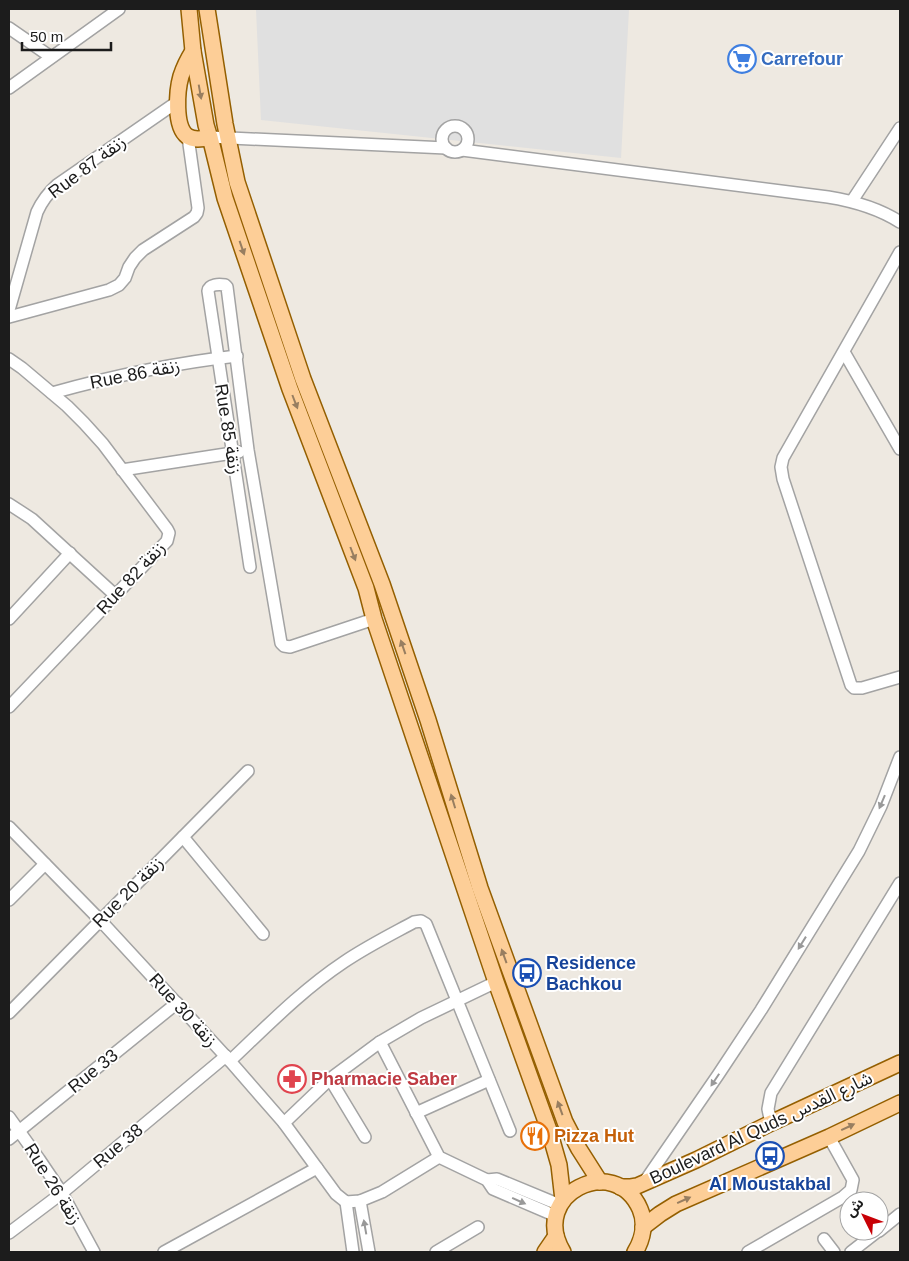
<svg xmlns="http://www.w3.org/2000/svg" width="909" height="1261" font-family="Arial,'Noto Sans Arabic',sans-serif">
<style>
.parking{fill:#e0e0e0}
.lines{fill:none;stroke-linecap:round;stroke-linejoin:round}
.minor-casing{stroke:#a3a3a3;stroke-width:14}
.major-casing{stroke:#945f00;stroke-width:18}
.minor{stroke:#fff;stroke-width:11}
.major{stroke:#fdce97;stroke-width:15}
.oneway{fill:#987e60}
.oneway2{fill:#999}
.labels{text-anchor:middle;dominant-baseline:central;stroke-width:4;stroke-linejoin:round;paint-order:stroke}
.shop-label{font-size:18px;font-weight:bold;fill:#366cbe;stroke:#fff;text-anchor:start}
.street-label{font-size:18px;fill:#1c1c1c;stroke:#fff}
.transit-label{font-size:18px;font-weight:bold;fill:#164399;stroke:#fff;text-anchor:start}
.health-label{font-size:18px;font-weight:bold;fill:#be3a42;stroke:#fff;text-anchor:start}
.food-label{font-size:18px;font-weight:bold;fill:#c56008;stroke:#fff;text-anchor:start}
</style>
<rect width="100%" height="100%" fill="#eee9e1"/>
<path class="parking" d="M256,9H629L621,158L261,120Z"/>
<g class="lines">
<defs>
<g id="minor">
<path d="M9,28L51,57"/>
<path d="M9,88L119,9"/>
<circle cx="455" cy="139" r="13"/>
<path d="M210,137L446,148"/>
<path d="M462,150L828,197C853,201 878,208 900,222"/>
<path d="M852,201L900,128"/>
<path d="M900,252L783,458L781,467L783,479L851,685L854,688H862L900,677"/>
<path d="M9,310L37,212C42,201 48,193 57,185L177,102"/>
<path d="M9,317L109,290L119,285L125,278L129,267L135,258L143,250L194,217L197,213L198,208L188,137"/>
<path d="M844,352L900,449"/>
<path d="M9,359L22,368L67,406L84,423L103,444L167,529L169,533L167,541L9,707"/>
<path d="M52,393C113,376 174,363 237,356"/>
<path d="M122,470L239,452"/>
<path d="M9,504L32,519L115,595"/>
<path d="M250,567L208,291C209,284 219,284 225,285L227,287L248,450L281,643L284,646L290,647L374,619"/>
<path d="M9,619L70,553"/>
<path d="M9,827L100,920L230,1061L284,1123L336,1194L346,1202"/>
<path d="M183,837L263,934"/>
<path d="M9,900L45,864"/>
<path d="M9,1013L248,771"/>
<path d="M380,1042L439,1157L487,1180L493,1189L556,1216"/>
<path d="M230,1061C266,1027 302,990 344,962C366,947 390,935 414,922L421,921L426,924L510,1131"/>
<path d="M330,1079L365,1137"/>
<path d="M416,1113L489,1080"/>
<path d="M9,1117L39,1159L62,1193L94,1252"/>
<path d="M284,1123L330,1079L380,1042L421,1018L496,982"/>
<path d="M771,1123L768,1109L771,1093L900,883"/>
<path d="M9,1139L177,1003"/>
<path d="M487,1180L497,1179L560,1205"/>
<path d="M643,1184L718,1075L761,1010L859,851L881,806L900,757"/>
<path d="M360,1201L369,1252"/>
<path d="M346,1202L360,1201L382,1192L439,1157"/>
<path d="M346,1202L353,1252"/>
<path d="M879,1231L900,1214"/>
<path d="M9,1233L62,1193L226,1056"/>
<path d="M824,1239L834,1252"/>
<path d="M164,1252L317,1168"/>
<path d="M436,1252L478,1227"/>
<path d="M748,1252L843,1197L851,1190L853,1180L829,1137"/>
<path d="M851,1252L878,1231"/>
</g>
<g id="major">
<path d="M189,9L193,51L206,125L212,145L225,198L290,389L366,588L374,619L496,982L549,1130L559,1165L563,1200"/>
<path d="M207,9L225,124L237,182L303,379L382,584L428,720L480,888L565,1122L579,1149L600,1182"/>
<path d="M193,51C188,59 184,67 181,76C177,90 174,126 187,136C193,140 203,139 210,137"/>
<path d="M620,1187H631L637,1186L696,1160L771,1123L900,1063"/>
<path d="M643,1227L660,1214L676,1204L829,1137L900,1103"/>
<path d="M545,1252L556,1236"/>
<path d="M563,1252C528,1194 615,1152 640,1209C646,1223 643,1239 635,1252"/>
</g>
</defs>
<use href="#minor" class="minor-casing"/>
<use href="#major" class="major-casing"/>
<use href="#minor" class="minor"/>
<use href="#major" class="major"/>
</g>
<defs><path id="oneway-solid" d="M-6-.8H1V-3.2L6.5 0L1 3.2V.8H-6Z" transform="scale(1.25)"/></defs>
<g class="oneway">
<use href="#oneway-solid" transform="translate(200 92) rotate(80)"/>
<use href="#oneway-solid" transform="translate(242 248) rotate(71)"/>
<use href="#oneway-solid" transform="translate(295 402) rotate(69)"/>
<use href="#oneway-solid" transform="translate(353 554) rotate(69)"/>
<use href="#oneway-solid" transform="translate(403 647) rotate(-109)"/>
<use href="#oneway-solid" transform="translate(453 801) rotate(-107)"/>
<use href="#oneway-solid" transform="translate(504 956) rotate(-110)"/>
<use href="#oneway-solid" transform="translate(560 1108) rotate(-110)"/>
<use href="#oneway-solid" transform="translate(848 1127) rotate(-25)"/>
<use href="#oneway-solid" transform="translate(684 1200) rotate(-24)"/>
</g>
<g class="oneway2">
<use href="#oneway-solid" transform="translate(882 802) rotate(113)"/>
<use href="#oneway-solid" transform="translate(802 943) rotate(122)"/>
<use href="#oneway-solid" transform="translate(715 1080) rotate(124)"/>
<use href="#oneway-solid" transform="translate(519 1201) rotate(24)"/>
<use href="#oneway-solid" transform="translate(365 1227) rotate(-100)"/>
</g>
<defs>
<symbol id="supermarket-ring" viewBox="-11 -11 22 22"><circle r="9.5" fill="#fff" stroke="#3f7fe0" stroke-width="1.5"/><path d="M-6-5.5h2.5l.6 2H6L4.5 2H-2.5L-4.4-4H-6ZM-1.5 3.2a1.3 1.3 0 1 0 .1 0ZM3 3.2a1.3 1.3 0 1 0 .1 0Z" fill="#3f7fe0"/></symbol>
<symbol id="bus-ring" viewBox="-11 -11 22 22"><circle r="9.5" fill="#fff" stroke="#1a4fb4" stroke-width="1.5"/><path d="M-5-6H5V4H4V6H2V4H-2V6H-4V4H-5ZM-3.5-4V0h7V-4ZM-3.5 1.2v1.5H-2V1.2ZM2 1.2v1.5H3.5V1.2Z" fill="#1a4fb4"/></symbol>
<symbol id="pharmacy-ring" viewBox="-11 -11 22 22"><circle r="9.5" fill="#fff" stroke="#e0444e" stroke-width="1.5"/><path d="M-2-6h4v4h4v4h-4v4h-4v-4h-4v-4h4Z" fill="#e0444e"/></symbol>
<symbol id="restaurant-ring" viewBox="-11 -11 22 22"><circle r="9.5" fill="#fff" stroke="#e8710a" stroke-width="1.5"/><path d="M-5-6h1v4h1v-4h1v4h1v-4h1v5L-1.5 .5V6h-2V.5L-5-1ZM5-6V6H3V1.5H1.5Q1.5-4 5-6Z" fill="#e8710a"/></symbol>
</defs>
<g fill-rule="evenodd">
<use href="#supermarket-ring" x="726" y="43" width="32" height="32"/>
<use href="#bus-ring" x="511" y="957" width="32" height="32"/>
<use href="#pharmacy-ring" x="276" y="1063" width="32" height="32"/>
<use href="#restaurant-ring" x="519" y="1120" width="32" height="32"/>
<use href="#bus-ring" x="754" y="1140" width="32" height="32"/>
</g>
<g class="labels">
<g class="shop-label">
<text x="761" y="59">Carrefour</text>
</g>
<g class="street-label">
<text transform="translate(87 167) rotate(-37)">Rue 87 زنقة</text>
<text transform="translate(135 374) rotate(-11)">Rue 86 زنقة</text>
<text transform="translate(228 429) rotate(81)">Rue 85 زنقة</text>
<text transform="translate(131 578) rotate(-47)">Rue 82 زنقة</text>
<text transform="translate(128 892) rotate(-45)">Rue 20 زنقة</text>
<text transform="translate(183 1010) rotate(48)">Rue 30 زنقة</text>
<text transform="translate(93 1071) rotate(-39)">Rue 33</text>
<text transform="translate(761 1128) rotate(-25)">Boulevard Al Quds شارع القدس</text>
<text transform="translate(118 1146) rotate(-40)">Rue 38</text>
<text transform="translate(53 1184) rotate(58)">Rue 26 زنقة</text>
</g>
<g class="transit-label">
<text x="546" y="963">Residence<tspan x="546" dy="21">Bachkou</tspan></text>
<text x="770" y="1184" text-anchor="middle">Al Moustakbal</text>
</g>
<g class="health-label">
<text x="311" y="1079">Pharmacie Saber</text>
</g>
<g class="food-label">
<text x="554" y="1136">Pizza Hut</text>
</g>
</g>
<rect width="909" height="1261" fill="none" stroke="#1c1c1c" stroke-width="20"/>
<g transform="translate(864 1216) rotate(312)"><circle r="24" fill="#ffffff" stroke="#a4a4a4"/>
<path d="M0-4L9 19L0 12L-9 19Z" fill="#c80006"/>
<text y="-8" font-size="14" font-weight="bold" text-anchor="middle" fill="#1c1c1c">ش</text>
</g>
<path d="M22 42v8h89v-8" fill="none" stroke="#1c1c1c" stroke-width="2.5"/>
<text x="30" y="42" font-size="15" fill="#1c1c1c" stroke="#ffffff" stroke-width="4" paint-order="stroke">50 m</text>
</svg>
